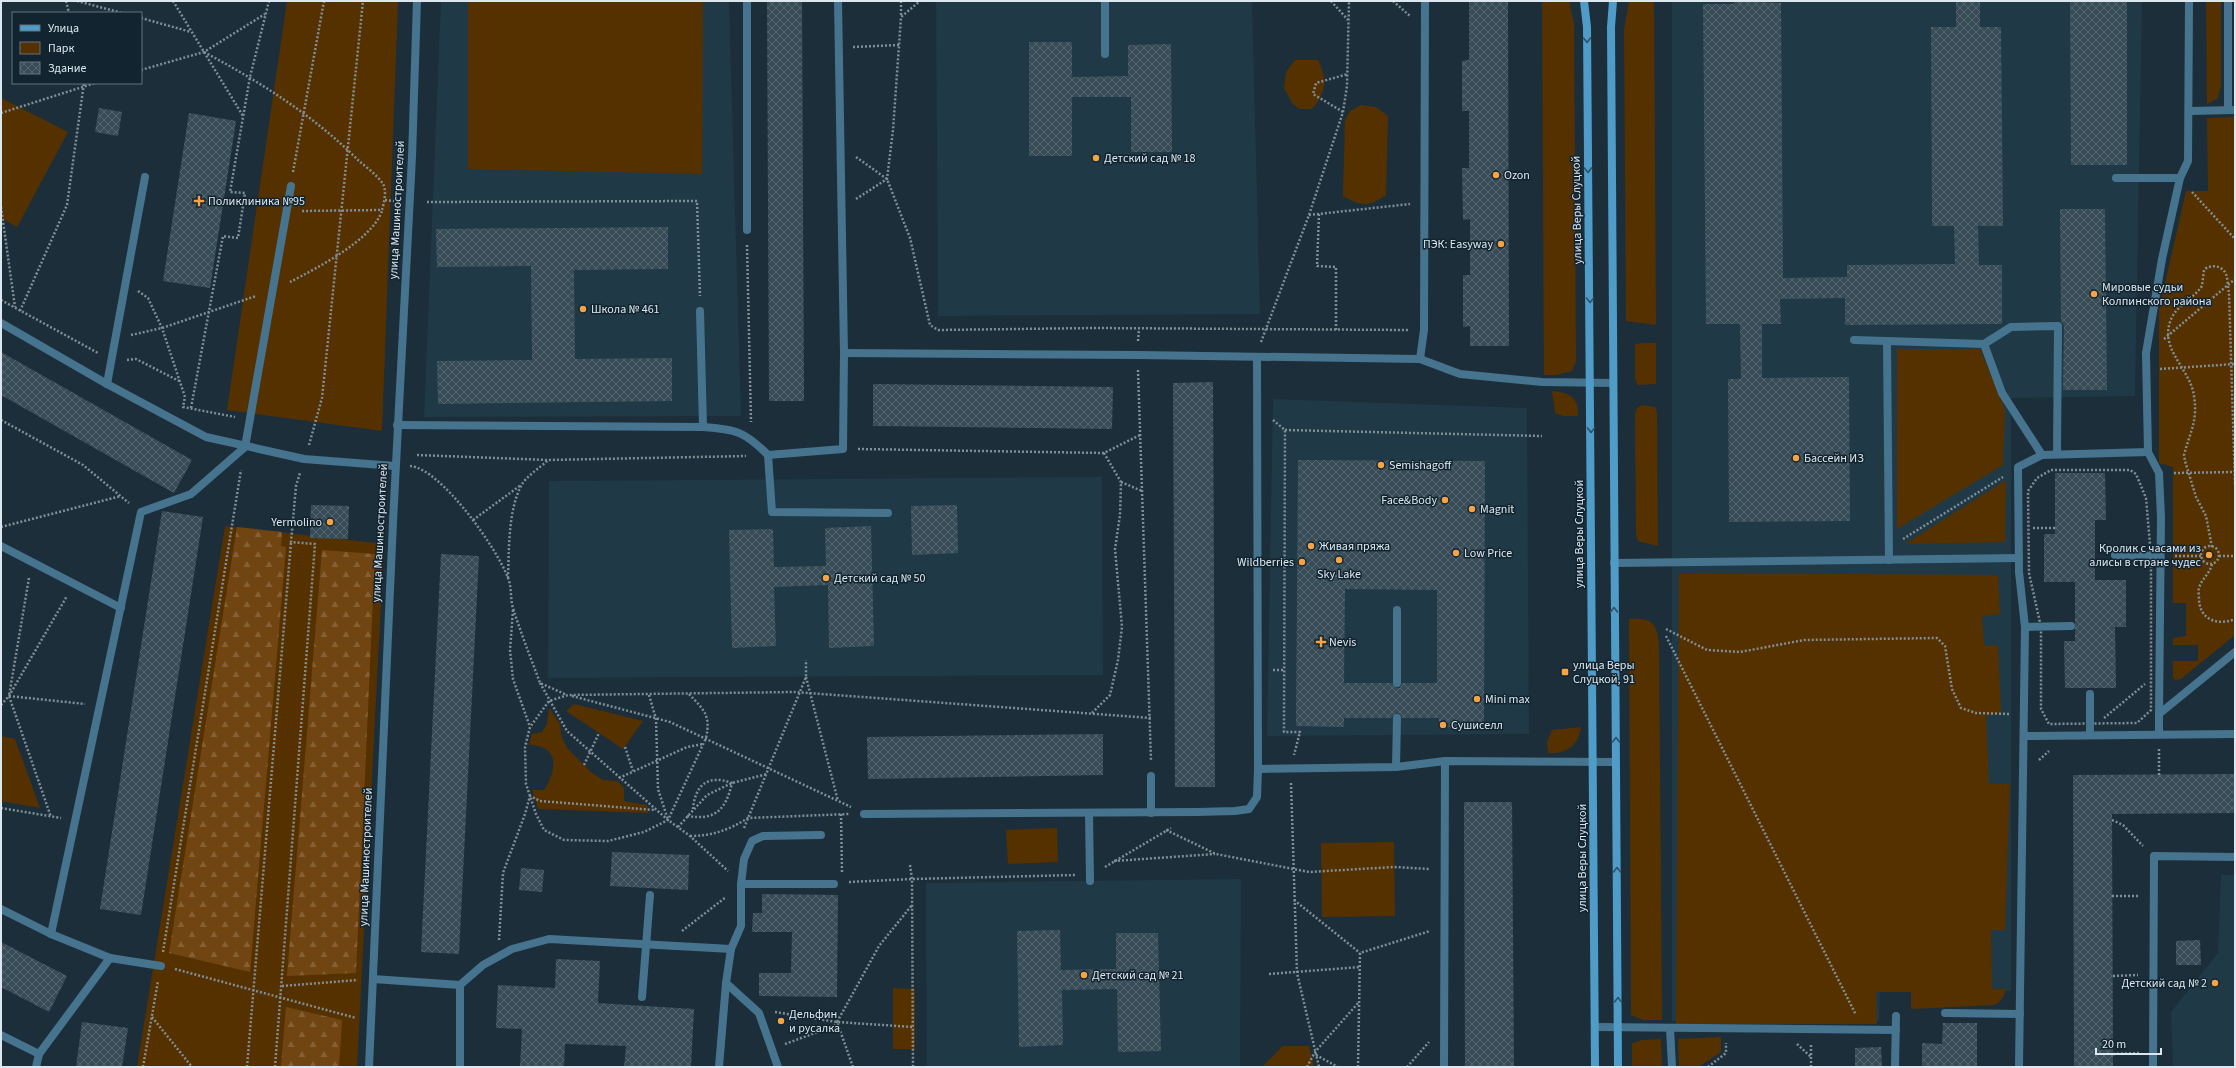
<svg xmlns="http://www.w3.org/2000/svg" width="2236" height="1068" font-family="'Source Sans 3',sans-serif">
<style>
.built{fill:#1f3947}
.green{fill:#563100}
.forest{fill:url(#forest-firs)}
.building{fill:url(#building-cross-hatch);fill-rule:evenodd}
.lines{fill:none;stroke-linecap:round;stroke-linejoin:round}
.path{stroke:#808e97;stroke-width:2.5;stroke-dasharray:2 2;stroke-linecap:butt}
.lane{stroke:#46748f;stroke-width:8}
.street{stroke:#46748f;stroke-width:8}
.secondary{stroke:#4f9cc8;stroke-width:8}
.oneway{stroke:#2a546c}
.poi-dot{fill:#f4a345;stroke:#12242f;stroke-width:1.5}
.labels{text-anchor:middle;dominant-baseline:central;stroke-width:3;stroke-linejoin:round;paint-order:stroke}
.poi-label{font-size:12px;fill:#dce7ef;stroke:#12242f;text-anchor:start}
.street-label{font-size:12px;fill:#dce7ef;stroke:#12242f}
</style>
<defs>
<pattern id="forest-firs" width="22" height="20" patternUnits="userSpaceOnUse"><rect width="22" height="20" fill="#704511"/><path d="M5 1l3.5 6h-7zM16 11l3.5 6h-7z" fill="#846034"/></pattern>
<pattern id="building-cross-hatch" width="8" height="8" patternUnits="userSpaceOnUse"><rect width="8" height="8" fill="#384c58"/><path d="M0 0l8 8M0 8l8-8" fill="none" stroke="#546670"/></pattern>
</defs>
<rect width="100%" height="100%" fill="#1c2e39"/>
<g class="built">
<path d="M441,1H729L741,416L424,417Z"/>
<path d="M936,1H1252L1260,314L938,316Z"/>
<path d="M1672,1H2142L2135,396L2011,398V991H1880L1879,1021H1672Z"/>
<path d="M1273,399L1527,408L1529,734L1267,736Z"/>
<path d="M1102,477L1103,675L548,678L549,481Z"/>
<path d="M2221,875H2235V1067H2173L2171,1012L2218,953Z"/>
<path d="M1241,879L1240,1067H927L926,883Z"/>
</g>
<g class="green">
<path d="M287,1H398L382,431L227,410Z"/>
<path d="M468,1H703L702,174L468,169Z"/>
<path d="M1542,1H1569L1574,23L1576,361L1572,371L1556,375H1544Z"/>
<path d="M1629,1H1654L1656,325L1626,321L1624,29Z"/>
<path d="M2206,1H2221V86L2217,99L2207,104Z"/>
<path d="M1295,60H1318C1328,81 1326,92 1312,109H1299L1292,103L1284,88L1286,72Z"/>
<path d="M1,98L68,132L17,227L1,218Z"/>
<path d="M1361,105L1376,107L1388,116L1386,195C1369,207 1361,207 1343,196L1345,120L1350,111Z"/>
<path d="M2235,117V635L2181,679L2175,680L2173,677V661H2198V645H2173V638L2186,636V603H2173V467L2159,463V310L2186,191H2208L2207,118Z"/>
<path d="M1643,343H1656V384L1638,385L1635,379V344Z"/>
<path d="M1897,349H1980L2005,409L2003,465L1897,529Z"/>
<path d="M1552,391C1571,393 1578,397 1578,416H1563L1555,413Z"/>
<path d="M1643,405L1655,407L1657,412L1658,546L1638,541L1636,534L1635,413L1638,407Z"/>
<path d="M2006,480L2005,542L1905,544Z"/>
<path d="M225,526L384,544L357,1067H137Z"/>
<path d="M1679,573L1998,575L2000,614L1982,616L1984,645L1998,646L2001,713L1986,716L1989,784H2010L2005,930H1991L1992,989H2006C2004,997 2002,1001 1994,1005L1911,1009V992H1876L1877,1024H1676Z"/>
<path d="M1629,619C1651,618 1657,622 1659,645L1662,1020H1643L1631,1015Z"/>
<path d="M574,704L643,721L623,749L566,711Z"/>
<path d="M549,708L560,724L561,735L567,748L591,772L603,780L617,781L624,788V801L647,805L648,813L538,809L532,790H544C557,771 560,745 529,745L532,734L542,732L547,724Z"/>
<path d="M1581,727C1578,746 1567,754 1548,753L1547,742L1552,730Z"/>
<path d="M1,736L15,739L40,808L1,801Z"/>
<path d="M1057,828L1058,862L1008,864L1006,830Z"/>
<path d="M1394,842L1395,916L1322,917L1321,843Z"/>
<path d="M893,988L915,989V1049H893Z"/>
<path d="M1721,1037V1052L1698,1067H1679L1678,1039Z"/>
<path d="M1661,1039L1662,1067H1632V1043L1642,1040Z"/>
<path d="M1283,1046H1309L1314,1067H1262Z"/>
</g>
<g class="forest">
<path d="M237,527L282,532L281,546L286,547L250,972L169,953Z"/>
<path d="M322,550L375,554L356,973L287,976Z"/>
<path d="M286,1007L342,1020L339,1067H281Z"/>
</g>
<g class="building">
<path d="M767,1H802L804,401H769Z"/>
<path d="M1469,1H1508L1509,346H1470V326L1463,327V275H1470V219L1463,220L1462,168H1469V111H1462V61L1469,60Z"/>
<path d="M1734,1L1781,3L1783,278L1847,277V265L1955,264L1954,226H1932L1931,27H1956V1H1980V27H2001L2003,226H1978L1979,265H2002V324L1845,325V298L1780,299L1781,324H1762V378L1849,377L1850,521L1729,522L1728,379H1741L1740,324H1706L1703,4H1734Z"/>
<path d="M2070,1H2127V165H2071Z"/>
<path d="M1029,42H1072V77L1128,76V45L1171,44L1172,152H1131V97H1072V156H1029Z"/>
<path d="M99,108L122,112L118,136L95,132Z"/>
<path d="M189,113L236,121L210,288L163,281Z"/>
<path d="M2060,209H2105L2107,390H2063L2064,326L2061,321Z"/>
<path d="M668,227V269L574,270L575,359L672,358V401L438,404L437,361L532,360L531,266L437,267L436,229Z"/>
<path d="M1,352L192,460L174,493L1,395Z"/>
<path d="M1213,382L1215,787H1175L1173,383Z"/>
<path d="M873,384L1113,387L1112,429L873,426Z"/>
<path d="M1298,460L1485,461L1484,728L1439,727V718H1402L1400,714L1397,713L1391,718H1344V727L1296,726ZM1345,589L1437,590V683H1402L1400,688H1397L1392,683H1344Z"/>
<path d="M2055,473H2105L2106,520H2095V580H2126V627H2115L2116,688H2065L2064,641H2075V582H2044V534H2055Z"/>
<path d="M311,505L349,506L348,539L310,538Z"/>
<path d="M957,505L958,553L912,555L911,506Z"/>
<path d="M162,511L203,517L141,915L100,909Z"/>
<path d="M871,526L874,646L829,648L828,585L774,587L776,646L732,648L729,530L773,529L774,567L826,566L825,528Z"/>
<path d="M441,554L479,556L459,954L421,952Z"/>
<path d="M1103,734V775L868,779L867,737Z"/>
<path d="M2235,774V813L2112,814L2113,1067H2074L2073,775Z"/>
<path d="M1464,802H1512L1514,1067H1465Z"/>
<path d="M612,852L689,855L688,890L610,886Z"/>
<path d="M521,868L544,870L542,892L519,890Z"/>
<path d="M762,894L838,895L837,997L759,996V973H791L792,932H752L753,913H762Z"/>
<path d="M1060,930L1061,970L1116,969V933H1158L1161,1051L1118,1052L1117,989L1062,990L1063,1045L1019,1047L1017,931Z"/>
<path d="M2200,940L2201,965H2176V941Z"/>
<path d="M1,942L67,976L49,1012L1,987Z"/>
<path d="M556,959L600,961L598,1003L694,1009L691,1067H624L626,1046L565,1044L564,1067H520L522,1029L496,1028L498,985L555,988Z"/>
<path d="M82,1022L128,1028L122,1067H76Z"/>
<path d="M1943,1023H1977V1067H1922V1043L1942,1044Z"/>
<path d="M1881,1047L1882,1067H1855V1048Z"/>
</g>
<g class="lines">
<g class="path">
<path d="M66,1L69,13"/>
<path d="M77,1L122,13"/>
<path d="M173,1L243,116"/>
<path d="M901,1V17"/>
<path d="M1331,1L1348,20"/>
<path d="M1393,1L1410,16"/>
<path d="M141,18L191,32"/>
<path d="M853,47L899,45"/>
<path d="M204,52C260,82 313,115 358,160C366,167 377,175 383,184C387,191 384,203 382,210L301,211"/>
<path d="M141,70L204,52L265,14"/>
<path d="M1343,112L1313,94L1316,83L1348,74"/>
<path d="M1,113L95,83"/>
<path d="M856,157L887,179L910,238L930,325L938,330L1094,328L1409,330"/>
<path d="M293,172L324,1"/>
<path d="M2192,192L2235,239"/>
<path d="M856,199L887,179L893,130L901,17L920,1"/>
<path d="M385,200L394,201"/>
<path d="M427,202L697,201L700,296"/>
<path d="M1,207L15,307"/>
<path d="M1319,214L1317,266L1336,267V330"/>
<path d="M1309,215L1410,204"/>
<path d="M747,245L751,422"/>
<path d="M290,282C317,268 372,240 382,211"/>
<path d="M138,291L148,298L162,328L185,397L183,407L235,417"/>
<path d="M1,300L98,353"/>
<path d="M20,311L67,205L84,83"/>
<path d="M131,335L162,328L256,296"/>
<path d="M2164,339L2235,279"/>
<path d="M1138,341L1139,329"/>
<path d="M1261,342L1309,215L1343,112L1347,86L1349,1"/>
<path d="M127,360L136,359L179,381"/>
<path d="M2160,369L2235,364"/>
<path d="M1138,370L1151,761"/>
<path d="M191,408L223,236L238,238L245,193L230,192L250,77L269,1"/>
<path d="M1,420L83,465L129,503"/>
<path d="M1273,420L1285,430L1284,732H1300L1294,755"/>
<path d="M1285,430L1542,436"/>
<path d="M309,445L322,398L363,1"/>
<path d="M858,449L1104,453L1140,435"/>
<path d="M417,455L548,460L746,456"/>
<path d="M410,466C441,468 498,550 508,578C512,587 510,599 513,608C521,634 531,658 540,683L567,695"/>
<path d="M2051,470H2130L2136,474L2146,498L2151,556V710L2137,723L2049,724L2041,709V627L2029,573L2028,491L2037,478Z"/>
<path d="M2174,473L2235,472"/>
<path d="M1121,482L1142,491"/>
<path d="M473,520L521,485"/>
<path d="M1,527L121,496"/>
<path d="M2033,528H2055"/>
<path d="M1903,539L2003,477"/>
<circle cx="2210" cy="555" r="9"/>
<path d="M2212,547L2206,516L2196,497L2185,461L2184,455C2190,432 2198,421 2194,396C2190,367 2157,349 2172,317C2179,304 2194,298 2202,286L2204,270C2210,264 2222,265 2226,274C2228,280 2228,288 2229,294L2235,484"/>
<path d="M2175,556H2201"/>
<path d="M2219,556H2235"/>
<path d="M2212,564C2210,574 2202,578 2199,588C2198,591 2199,596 2199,600C2200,620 2218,626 2235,619"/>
<path d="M29,578L9,696L51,817"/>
<path d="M508,578C509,551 508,511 521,486C526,476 540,468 548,460"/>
<path d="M513,610L510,650L513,679L530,727"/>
<path d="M1666,629L1707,650L1740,652L1804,640L1937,638L1945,646L1952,689L1961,708L1976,713L2010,714"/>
<path d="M1666,636L1856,1015"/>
<path d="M1273,670H1284"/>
<path d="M806,677L838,801"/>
<path d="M540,683L567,731L668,820L690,836L728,871"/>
<path d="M689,694C704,710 711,715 706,738L668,820L644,832L608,841L564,840L544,830L536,814L526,784L525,747L530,727L549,701L568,695L794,692L1151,718"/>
<path d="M649,695L656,719L658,789L668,820"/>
<path d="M9,696L85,704"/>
<path d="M572,696L670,722L851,807"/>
<path d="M1,705L9,696L67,596"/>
<path d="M1092,713L1110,695L1118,660L1122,627L1115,549L1120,515L1121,482L1104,453"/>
<path d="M2104,718L2145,684"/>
<path d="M625,747L633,771"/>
<path d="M2039,760L2049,751"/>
<path d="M584,765L599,733"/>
<path d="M2159,775V749"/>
<path d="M619,778L687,747L703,744"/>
<path d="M1291,783L1297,973L1319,1067"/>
<path d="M1,808L61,818"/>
<path d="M841,814L842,872"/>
<path d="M687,816C716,821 726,809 732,783C708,774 695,785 693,809"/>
<path d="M2112,820L2123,825L2143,846"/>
<path d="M678,827L707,795L732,783L767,774"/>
<path d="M744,828L806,677V660"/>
<path d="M1166,830L1216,854L1309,872L1394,867L1430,869"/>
<path d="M690,836C712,836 729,830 748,818L849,814"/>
<path d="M1114,861L1215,854"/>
<path d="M910,865L912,879L913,1067"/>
<path d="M1105,867L1171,828"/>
<path d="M849,882L912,879L1076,875"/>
<path d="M2112,896H2140"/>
<path d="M1294,900L1360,953"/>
<path d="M682,931L726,897"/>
<path d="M499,940L503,873L525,814L530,796L540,801L654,810"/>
<path d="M163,952L241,470"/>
<path d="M175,969L356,1018"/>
<path d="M1269,974L1360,967"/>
<path d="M2113,976L2138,975"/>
<path d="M282,986L358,980"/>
<path d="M775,1012L837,1022L913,1027"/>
<path d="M152,1017L192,1067"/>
<path d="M785,1044L834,1026L837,1022"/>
<path d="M1797,1044L1811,1057"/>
<path d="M2113,1054L2139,1053"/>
<path d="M1316,1055L1338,1067"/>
<path d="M143,1067L158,981"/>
<path d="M247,1067L291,542"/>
<path d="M275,1067L315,544L291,542L296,486L300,473"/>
<path d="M853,1067L837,1022L879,946L912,905"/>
<path d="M1307,1067L1315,1052L1359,1002"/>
<path d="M1358,1067L1360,953L1430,931"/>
<path d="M1407,1067L1429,1042"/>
<path d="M1708,1067L1726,1053V1043"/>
<path d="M1811,1067V1044"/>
</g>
<g class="lane">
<path d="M747,1V230"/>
<path d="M1105,1V54"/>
<path d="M2228,1V110"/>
<path d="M2190,111L2235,110"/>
<path d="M2116,178H2180L2188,161L2189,1"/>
<path d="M1,323L107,384L206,437L304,459L395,466"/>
<path d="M1854,340L1984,344L2002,393L2042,455"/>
<path d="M1887,342L1889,560"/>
<path d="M1984,344L2011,327L2058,326L2057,454"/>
<path d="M844,353L1138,355L1420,359L1460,374L1542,382L1613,383"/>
<path d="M1420,359L1424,330L1425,1"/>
<path d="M107,384L145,177"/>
<path d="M397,425L703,427L700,311"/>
<path d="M703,427C736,429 745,432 768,455L843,449L844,353L838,1"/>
<path d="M768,455L772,512L888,513"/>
<path d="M1,546L121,608"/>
<path d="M2115,555L2160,556"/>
<path d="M1614,563L2019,558"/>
<path d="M2025,627L2071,626"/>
<path d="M1397,683V610"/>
<path d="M2090,694V735"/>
<path d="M2159,714L2161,517L2159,473L2148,452L2146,353L2162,259L2180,178"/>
<path d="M2159,734V714L2235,652"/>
<path d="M2024,736L2235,734"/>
<path d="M1396,767L1397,718"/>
<path d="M1258,769L1396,767L1445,761L1616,762"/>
<path d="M1151,776V813"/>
<path d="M1089,813L1090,881"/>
<path d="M864,814L1197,812L1235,811L1249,809L1257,797L1258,769L1257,358"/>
<path d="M741,884H834"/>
<path d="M1,909L51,934L110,958L161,966"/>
<path d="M51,934L141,512L191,494L245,447L291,186"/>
<path d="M373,979L460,985L483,965L512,949L549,939L731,949"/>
<path d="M726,983L759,1013L778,1067"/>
<path d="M460,985V1067"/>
<path d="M642,997L650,895"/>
<path d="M1945,1013L2020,1014"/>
<path d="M1595,1027L1896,1030"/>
<path d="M1670,1028L1672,1067"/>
<path d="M1,1035L39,1054"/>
<path d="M36,1067L39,1054L110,958"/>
<path d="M719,1067L726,983L731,949L741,926V884L744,859L752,841L763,836L821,835"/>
<path d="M1444,1067L1445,761"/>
<path d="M1895,1067L1896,1016"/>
<path d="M2019,1067L2025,627L2019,572L2018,467L2042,455L2148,452"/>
<path d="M2153,1067L2154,856L2235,857"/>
</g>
<path class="street" d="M369,1067L393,522L412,157L417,1"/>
<g class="secondary">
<path d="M1584,1L1587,27L1595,1067"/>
<path d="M1613,1L1611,27L1618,1067"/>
</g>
</g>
<defs><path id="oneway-chevron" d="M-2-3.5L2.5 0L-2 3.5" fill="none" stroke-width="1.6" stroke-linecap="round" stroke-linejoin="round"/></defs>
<g class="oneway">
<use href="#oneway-chevron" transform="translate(1587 40) rotate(89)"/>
<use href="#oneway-chevron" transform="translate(1588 170) rotate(89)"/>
<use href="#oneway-chevron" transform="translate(1590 300) rotate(89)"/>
<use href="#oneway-chevron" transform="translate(1591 430) rotate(90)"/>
<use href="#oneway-chevron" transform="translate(1614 610) rotate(-91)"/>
<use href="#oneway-chevron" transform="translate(1616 740) rotate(-90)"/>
<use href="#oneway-chevron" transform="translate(1617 870) rotate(-90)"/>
<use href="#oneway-chevron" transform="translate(1618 1000) rotate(-90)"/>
</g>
<g class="poi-dot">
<circle cx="1096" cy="158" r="4"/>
<circle cx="1496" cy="175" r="4"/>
<path d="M197 195h4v4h4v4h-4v4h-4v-4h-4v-4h4z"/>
<circle cx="1501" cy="244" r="4"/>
<circle cx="2094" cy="294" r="4"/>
<circle cx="583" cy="309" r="4"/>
<circle cx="1796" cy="458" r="4"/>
<circle cx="1381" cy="465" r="4"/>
<circle cx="1445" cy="500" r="4"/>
<circle cx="1472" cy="509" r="4"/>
<circle cx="330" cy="522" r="4"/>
<circle cx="1311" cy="546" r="4"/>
<circle cx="1456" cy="553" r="4"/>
<circle cx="2209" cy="555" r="4"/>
<circle cx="1339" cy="560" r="4"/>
<circle cx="1302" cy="562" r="4"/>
<circle cx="826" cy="578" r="4"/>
<path d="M1319 636h4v4h4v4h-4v4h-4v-4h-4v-4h4z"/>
<rect x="1561" y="668" width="8" height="8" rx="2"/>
<circle cx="1477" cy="699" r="4"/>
<circle cx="1443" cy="725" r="4"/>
<circle cx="1084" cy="975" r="4"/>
<circle cx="2215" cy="983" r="4"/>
<circle cx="781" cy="1021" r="4"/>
</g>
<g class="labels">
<g class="poi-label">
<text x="1104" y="158">Детский сад № 18</text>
<text x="1504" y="175">Ozon</text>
<text x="208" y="201">Поликлиника №95</text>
<text x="1493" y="244" text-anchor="end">ПЭК: Easyway</text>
<text x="2102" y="287">Мировые судьи<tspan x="2102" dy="14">Колпинского района</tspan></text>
<text x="591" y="309">Школа № 461</text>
<text x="1804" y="458">Бассейн ИЗ</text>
<text x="1389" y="465">Semishagoff</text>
<text x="1437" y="500" text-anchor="end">Face&amp;Body</text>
<text x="1480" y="509">Magnit</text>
<text x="322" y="522" text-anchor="end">Yermolino</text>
<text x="1319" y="546">Живая пряжа</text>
<text x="2201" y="548" text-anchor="end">Кролик с часами из<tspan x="2201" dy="14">алисы в стране чудес</tspan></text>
<text x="1464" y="553">Low Price</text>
<text x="1294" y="562" text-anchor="end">Wildberries</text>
<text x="1339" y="574" text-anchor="middle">Sky Lake</text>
<text x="834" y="578">Детский сад № 50</text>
<text x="1329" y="642">Nevis</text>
<text x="1573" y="665">улица Веры<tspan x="1573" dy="14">Слуцкой, 91</tspan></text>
<text x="1485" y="699">Mini max</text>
<text x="1451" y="725">Сушиселл</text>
<text x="1092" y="975">Детский сад № 21</text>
<text x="2207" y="983" text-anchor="end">Детский сад № 2</text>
<text x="789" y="1014">Дельфин<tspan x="789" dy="14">и русалка</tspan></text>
</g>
<g class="street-label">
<text transform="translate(397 210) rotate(-87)">улица Машиностроителей</text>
<text transform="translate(1577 210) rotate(-91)">улица Веры Слуцкой</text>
<text transform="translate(380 533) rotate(-87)">улица Машиностроителей</text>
<text transform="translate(1579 534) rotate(-90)">улица Веры Слуцкой</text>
<text transform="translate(366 857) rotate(-88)">улица Машиностроителей</text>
<text transform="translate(1582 858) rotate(-90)">улица Веры Слуцкой</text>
</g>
</g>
<rect width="2236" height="1068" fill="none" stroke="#dce7ef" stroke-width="4"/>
<rect x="12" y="12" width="130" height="72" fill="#12242f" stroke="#63727c"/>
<rect x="20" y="25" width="20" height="6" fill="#4f9cc8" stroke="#63727c"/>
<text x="48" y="32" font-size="12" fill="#dce7ef">Улица</text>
<rect x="20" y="42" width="20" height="12" fill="#563100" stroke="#63727c"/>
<text x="48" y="52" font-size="12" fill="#dce7ef">Парк</text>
<rect x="20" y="62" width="20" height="12" fill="url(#building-cross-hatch)" stroke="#63727c"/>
<text x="48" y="72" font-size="12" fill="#dce7ef">Здание</text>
<path d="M2096 1048v6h65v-6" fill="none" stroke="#dce7ef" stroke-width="2"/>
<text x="2102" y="1048" font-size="12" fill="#dce7ef" stroke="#12242f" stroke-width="3" paint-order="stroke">20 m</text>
</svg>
